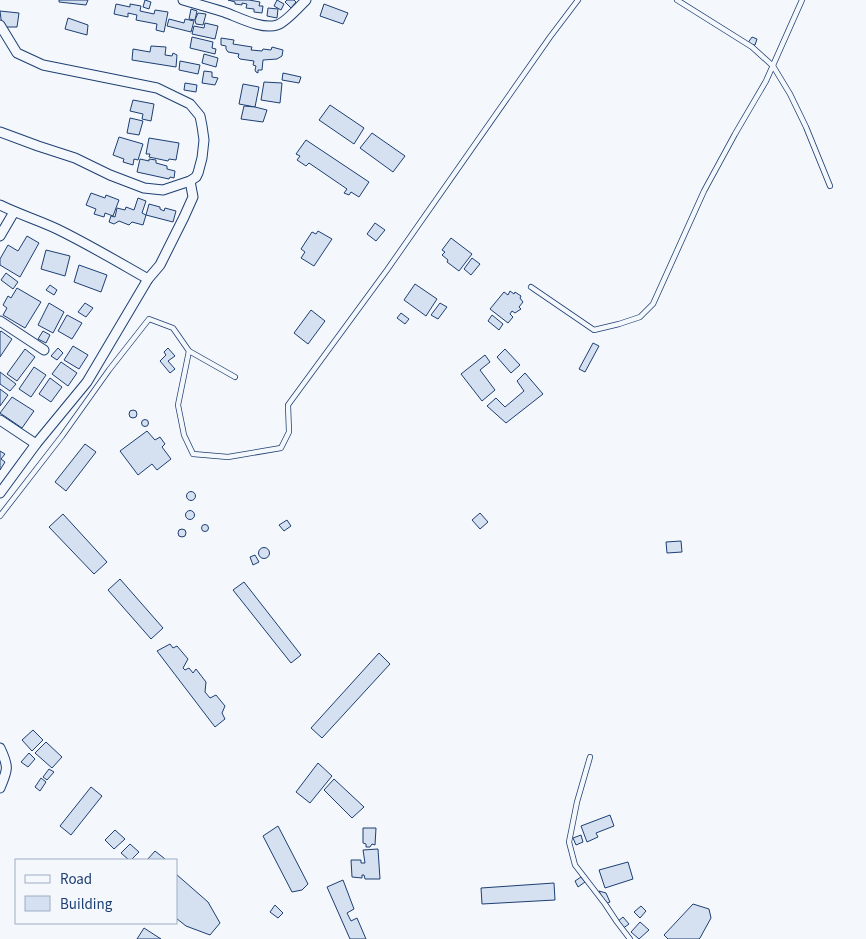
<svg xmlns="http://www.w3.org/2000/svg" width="866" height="939" font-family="'Source Sans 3',sans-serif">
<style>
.building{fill:#d5e0f0;stroke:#1d3f73}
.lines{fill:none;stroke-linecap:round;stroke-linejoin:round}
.service-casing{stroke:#1d3f73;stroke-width:6}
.minor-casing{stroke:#1d3f73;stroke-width:11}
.service{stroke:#f4f7fb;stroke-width:4.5}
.minor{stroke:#f4f7fb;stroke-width:9}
</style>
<rect width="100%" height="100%" fill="#f4f7fb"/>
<g class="building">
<path d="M59,0H88L86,5L59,2Z"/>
<path d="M145,0L151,2L149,9L143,7Z"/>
<path d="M228,0H249L260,2L259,6H263L262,13L254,12V9L246,8L247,4L242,3V5L235,4V2Z"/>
<path d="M277,0L284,4L281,10L274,6Z"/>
<path d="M287,0H294L296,2L291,8L285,2Z"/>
<path d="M116,4L130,7V4L141,6L140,11L154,14L155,10L168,12L164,32L156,30L157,24L136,20L137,15L128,13V17L114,14Z"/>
<path d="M324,4L348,13L343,24L320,16Z"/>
<path d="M268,8L278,9L277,18L267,16Z"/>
<path d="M191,9L197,11L195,20L189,19Z"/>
<path d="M0,11L19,13L17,27H2Z"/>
<path d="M198,13L206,14L203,25L196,24L195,20Z"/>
<path d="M68,18L88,25L87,35L65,29Z"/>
<path d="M169,19L184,23L185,19L194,21L191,32L167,26Z"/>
<path d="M205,23L218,26L215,39L192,34L194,26L204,28Z"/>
<path d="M192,37L213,42L212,48L216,49L215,54L190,48Z"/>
<path d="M752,37L757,39L755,45L747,44Z"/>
<path d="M221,38L234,40L233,44L252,47L251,50L262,51L263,49L271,50L272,47L283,50L282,56L277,59L263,60L262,70H258V73L256,72L255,70L256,66L253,65L254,61L240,59L238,57L239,54L228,52L226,49V46L221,45Z"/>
<path d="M151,46L166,47L165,55L172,56L173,53L177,55L176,67L132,60L133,49L150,52Z"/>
<path d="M204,54L218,58L216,67L202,63Z"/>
<path d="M180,61L200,65L198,74L179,70Z"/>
<path d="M204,71L212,72V77L218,78L215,85L202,83Z"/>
<path d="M283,73L301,77L299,83L282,80Z"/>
<path d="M264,82L282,83L280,103L261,100Z"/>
<path d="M185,83L197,85L196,92L184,90Z"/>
<path d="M243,84L259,87L255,107L239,104Z"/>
<path d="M133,100L154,104L151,121L142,119L143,114L130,111Z"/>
<path d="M330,105L364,128L354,144L319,120Z"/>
<path d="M244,106L255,107L267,110L263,122L241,119Z"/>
<path d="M130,118L143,121L139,135L127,133Z"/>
<path d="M372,133L405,156L393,172L360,148Z"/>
<path d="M119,137L143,144L138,160L134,159L133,165L123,162L124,159L113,155Z"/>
<path d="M149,138L179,143L176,160L169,159L168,161L149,157L150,154H146Z"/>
<path d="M306,140L369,182L359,197L351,192L349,195L344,193L347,189L309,163L306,166L297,160L300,156L296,154Z"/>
<path d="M140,159L149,161V159L156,160V163L167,166V169L175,171L174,178L170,177L169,179L137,172Z"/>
<path d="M91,193L105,198L106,195L119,200L113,216L105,213L104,217L94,214L96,209L86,205Z"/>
<path d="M138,198L146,201L142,213L146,215L143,225L132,222L129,225L119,221L114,224L109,222L111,216L115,217L117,208L125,210L126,207L134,210Z"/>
<path d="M149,204L160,207V209L164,211L165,208L176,211L173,222L146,215Z"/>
<path d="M375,223L385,230L376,241L367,234Z"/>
<path d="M318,231L332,239L314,266L301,258L305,252L301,249L312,232L316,234Z"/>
<path d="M27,236L39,243L20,277L0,265V259L8,245L18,251Z"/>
<path d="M451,238L472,254L459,271L447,262L448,260L442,255L445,252L442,250Z"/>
<path d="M46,250L70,256L65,276L41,269Z"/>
<path d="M472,258L480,264L471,275L464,269Z"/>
<path d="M79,265L107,275L101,292L74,282Z"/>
<path d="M6,273L18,282L13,289L1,280Z"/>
<path d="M415,284L437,299L426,316L404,300Z"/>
<path d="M50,285L57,290L54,295L46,290Z"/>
<path d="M17,288L41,302L25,328L3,315L7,308L3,305L8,296L11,298Z"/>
<path d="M510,291L514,294L515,292L521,296L520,298L523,302L519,307L521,309L515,313L512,311L510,314L513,317L508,323L490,309L504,292L508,295Z"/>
<path d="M49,303L64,312L53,333L38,325Z"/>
<path d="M85,303L93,308L86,317L78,312Z"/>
<path d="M440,303L447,307L438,319L431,315Z"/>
<path d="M311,310L325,321L308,344L294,333Z"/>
<path d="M401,313L409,319L405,324L397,318Z"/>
<path d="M67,315L82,323L72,339L58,331Z"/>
<path d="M492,315L503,324L499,330L488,321Z"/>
<path d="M1,331L12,339L0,357V332Z"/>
<path d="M43,331L50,335L46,343L38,339Z"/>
<path d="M593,343L599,346L585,372L579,369Z"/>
<path d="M73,346L88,355L79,369L64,360Z"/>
<path d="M58,348L63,353L57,360L51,356Z"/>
<path d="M168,348L175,356L168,361L175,369L170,373L160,361L166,355L164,352Z"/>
<path d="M25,349L35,357L17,381L7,374Z"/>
<path d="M505,349L520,365L511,373L497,357Z"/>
<path d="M485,355L490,362L480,370L495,390L482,401L461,374Z"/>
<path d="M61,362L77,373L68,386L52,374Z"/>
<path d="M34,367L46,375L31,397L19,389Z"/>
<path d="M0,372L16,384L10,391L0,384Z"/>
<path d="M525,373L543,394L506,423L487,406L496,398L505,407L524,391L517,381Z"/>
<path d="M50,378L62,387L51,402L39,394Z"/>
<path d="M0,389L8,395L0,406Z"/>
<path d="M12,397L34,411L22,428L0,413Z"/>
<circle cx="133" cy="414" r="4"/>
<circle cx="145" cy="423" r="3.5"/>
<path d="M147,431L155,440L160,437L165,444L162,447L171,459L157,470L152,464L138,475L120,451Z"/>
<path d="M85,444L96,452L66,491L55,482Z"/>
<path d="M0,451L5,454L1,459L5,462L0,470Z"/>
<circle cx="191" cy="496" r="4.5"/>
<circle cx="190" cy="515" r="4.5"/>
<path d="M480,513L488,522L480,529L472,520Z"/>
<path d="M63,514L107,562L94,574L49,527Z"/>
<path d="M287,520L291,526L284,531L279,525Z"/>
<circle cx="205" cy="528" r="3.5"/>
<circle cx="182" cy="533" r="4"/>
<path d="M681,541L682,552L667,553L666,542Z"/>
<circle cx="264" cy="553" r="5.5"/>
<path d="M255,555L259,562L253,565L250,557Z"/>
<path d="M120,579L163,628L151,639L108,590Z"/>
<path d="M244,582L301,655L291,663L233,590Z"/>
<path d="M170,644L173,648L177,646L188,659L183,668L185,670L189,668L193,673L196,669L206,682L205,692L210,698L216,695L225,706L222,713L225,719L215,727L157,651Z"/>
<path d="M379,653L390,664L322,738L311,728Z"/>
<path d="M33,730L43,740L32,751L22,740Z"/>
<path d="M46,742L62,757L52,768L35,753Z"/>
<path d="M29,753L35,759L28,767L21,762Z"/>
<path d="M318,763L332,776L310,803L296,792Z"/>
<path d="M49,769L54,772L47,780L43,777Z"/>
<path d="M41,778L46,782L40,791L35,787Z"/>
<path d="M334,779L364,807L352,818L324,790Z"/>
<path d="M91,787L102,796L71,835L60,826Z"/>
<path d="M610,815L614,826L596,833L598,837L587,842L581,826Z"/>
<path d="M278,826L308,884L302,890L292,892L263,836Z"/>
<path d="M363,828H376L375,845L372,844L370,847H366V844L363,843Z"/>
<path d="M115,830L125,839L114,849L105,840Z"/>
<path d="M581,835L583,842L576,845L573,838Z"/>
<path d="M130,844L139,852L131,860H129L121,853Z"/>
<path d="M378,849L380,879H365L364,875H362V878L352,877L351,860H361V863H365L363,850Z"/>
<path d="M155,851L165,859L164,860H147Z"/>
<path d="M628,862L633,879L605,888L599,870Z"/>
<path d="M176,874L208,902L220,923L210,935L186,926L176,918Z"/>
<path d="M581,877L585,882L578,887L575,881Z"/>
<path d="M343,880L354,909L347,913L351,921L357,918L366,939H350L327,887Z"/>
<path d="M554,883L555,900L482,904L481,888Z"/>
<path d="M599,891L606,893L610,902L605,904Z"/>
<path d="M693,904L709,909L711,918L700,938L699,939H668L664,935Z"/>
<path d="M275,905L283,913L278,918L270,912Z"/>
<path d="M641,906L646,911L640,918L634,912Z"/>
<path d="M623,917L629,924L622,929L617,922Z"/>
<path d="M640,922L649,930L639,939L631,932Z"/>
<path d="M144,928L161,939H137Z"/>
</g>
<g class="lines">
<defs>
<g id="service">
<path d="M677,0L752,47L773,66L790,94L806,127L830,186"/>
<path d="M531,287L594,330L619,324L640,317L653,304L704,191L735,134L766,81L802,0"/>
<path d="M189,351L235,377"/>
<path d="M0,516L62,436L109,370L149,319L173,328L189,351L178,405L184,435L193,454L228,457L281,448L289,432L288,405L387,270L550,37L578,0"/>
<path d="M590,757L577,802L569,842L575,865L605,904L617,922L630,939"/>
</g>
<g id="minor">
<path d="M183,0C197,4 211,8 224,12C238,17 262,30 277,25C285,23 300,6 306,0"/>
<path d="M0,25L17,53L43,65L157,88L190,104L200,116L202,126L204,140L202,158L198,173L196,177L190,181L163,190L144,188L110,175L75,158L38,146L0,132"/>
<path d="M0,205C18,214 38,220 57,229C88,244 118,262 148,279"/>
<path d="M0,236L14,212"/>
<path d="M0,321L44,350"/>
<path d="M0,420L36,444"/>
<path d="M0,493L36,444L87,382L148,279L160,265L184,217L193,197L190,181"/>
<path d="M0,748C9,767 8,769 0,788"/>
</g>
</defs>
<use href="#service" class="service-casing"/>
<use href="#minor" class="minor-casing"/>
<use href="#service" class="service"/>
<use href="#minor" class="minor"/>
</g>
<rect x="15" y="859" width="162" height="65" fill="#f4f7fb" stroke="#9eadc5"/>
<rect x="25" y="875" width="25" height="8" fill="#f4f7fb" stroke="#9eadc5"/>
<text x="60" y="884" font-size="15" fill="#1d3f73">Road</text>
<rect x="25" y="896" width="25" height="15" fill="#d5e0f0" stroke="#9eadc5"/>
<text x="60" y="909" font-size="15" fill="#1d3f73">Building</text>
</svg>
